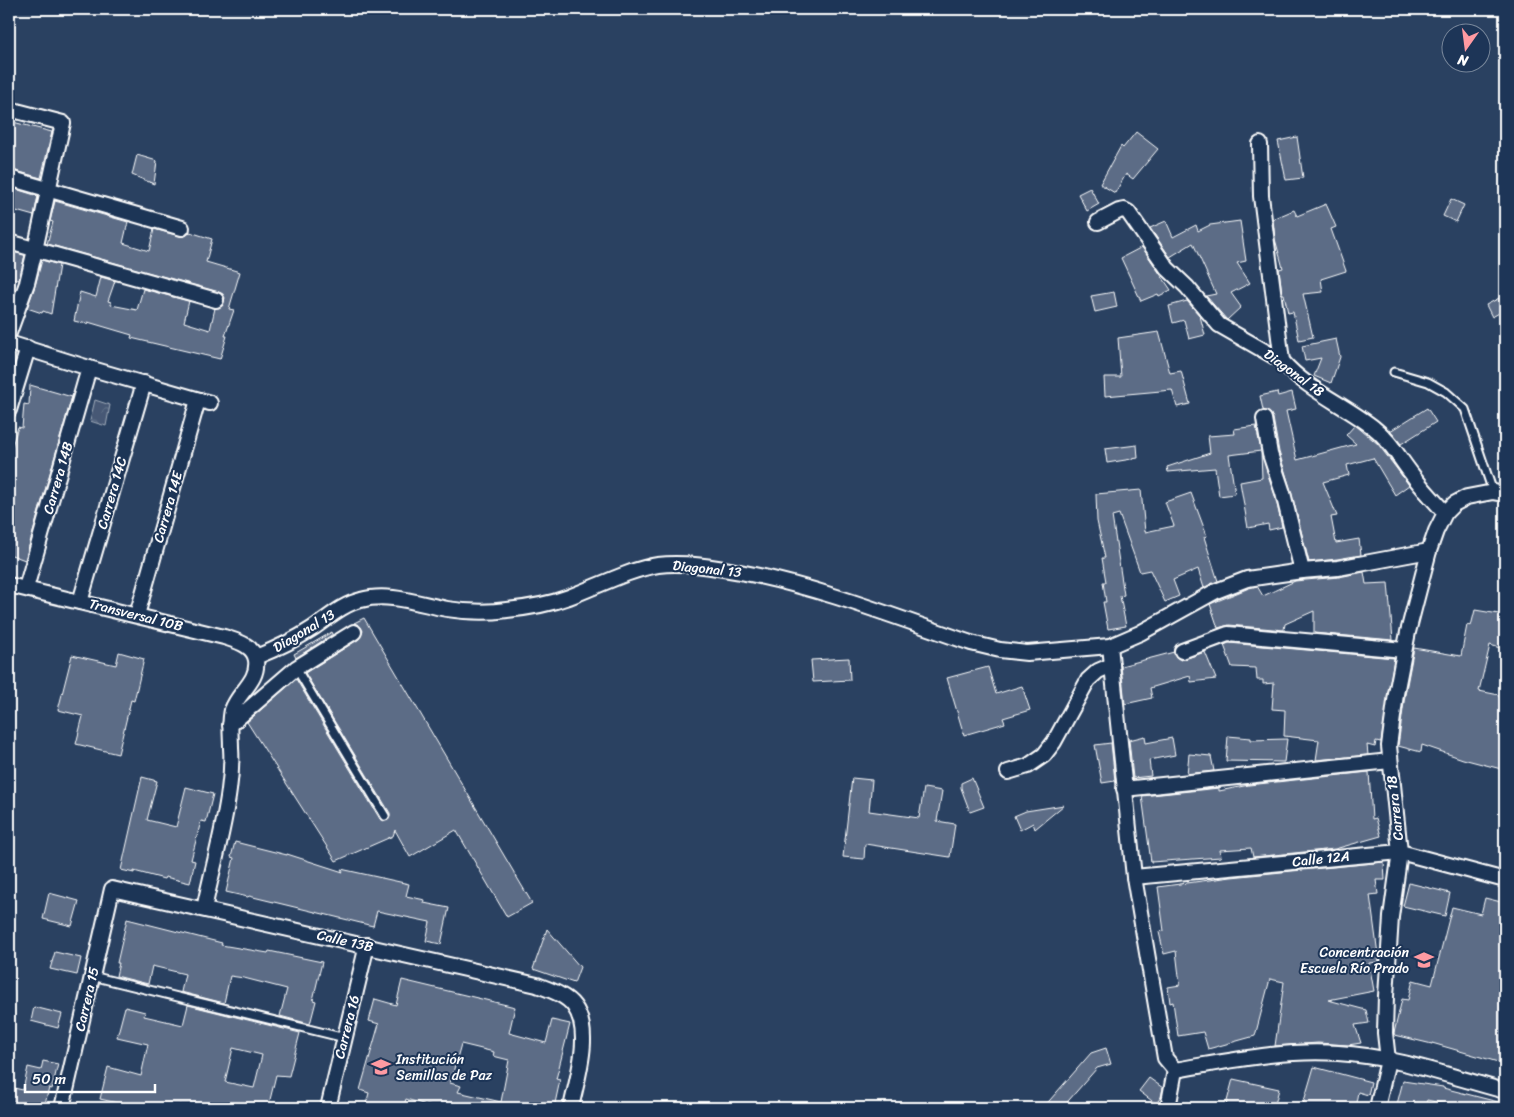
<svg xmlns="http://www.w3.org/2000/svg" width="1514" height="1117" font-family="Sriracha,sans-serif">
<style>
.park{fill:url(#park-crowns);stroke:#a2acba}
.building{fill:#5b6c86;stroke:#fff;fill-rule:evenodd}
.lines{fill:none;stroke-linecap:round;stroke-linejoin:round}
.lane-casing{stroke:#fff;stroke-width:11}
.street-casing{stroke:#fff;stroke-width:18}
.lane{stroke:#1d3557;stroke-width:7}
.street{stroke:#1d3557;stroke-width:14}
.labels{text-anchor:middle;dominant-baseline:central;stroke-width:4;stroke-linejoin:round;paint-order:stroke}
.street-label{font-size:14px;fill:#fff;stroke:#1d3557}
.poi-label{font-size:14px;fill:#fff;stroke:#1d3557;text-anchor:end}
</style>
<defs>
<pattern id="park-crowns" width="20" height="18" patternUnits="userSpaceOnUse" patternTransform="scale(1.25)"><rect width="20" height="18" fill="#465975"/><path d="M2 6a3 3 0 1 1 6 0M12 15a3 3 0 1 1 6 0" fill="none" stroke="#62728a"/></pattern>
</defs>
<rect width="100%" height="100%" fill="#2a4161"/>
<filter id="ink" filterUnits="userSpaceOnUse"><feTurbulence type="fractalNoise" baseFrequency=".02" numOctaves="2"/><feDisplacementMap in="SourceGraphic" scale="10" xChannelSelector="R" yChannelSelector="G"/><feConvolveMatrix kernelMatrix="1 2 1 2 8 2 1 2 1" color-interpolation-filters="sRGB"/></filter>
<g filter="url(#ink)">
<path class="park" d="M95,400L110,405L106,426L90,421Z"/>
<g class="building">
<path d="M9,121L52,132L41,178L9,169Z"/>
<path d="M1136,132L1158,149L1133,179L1126,174L1115,193L1100,184L1121,146L1123,148Z"/>
<path d="M1297,137L1303,178L1286,180L1278,141Z"/>
<path d="M137,155L157,161L154,184L132,175Z"/>
<path d="M9,187L38,196L34,216L9,209Z"/>
<path d="M1090,188L1099,204L1087,211L1078,194Z"/>
<path d="M1451,199L1464,205L1456,222L1443,216Z"/>
<path d="M55,201L128,222L123,243L149,251L154,229L180,236H185L190,232L212,239L206,262L240,272L229,309L234,310L225,336H227L220,359L131,338L132,335L88,322L87,324L74,321L80,292L96,297L101,277L115,281L108,301L111,302V305L137,310L143,289L189,301L184,322L210,330L215,308L222,306L225,298L223,294L218,292L47,244L53,222L50,221Z"/>
<path d="M1326,204L1336,227L1331,229L1346,271L1321,279L1323,292L1303,294L1313,337L1299,340L1293,312L1288,313L1284,294H1282L1279,269L1283,268L1275,239L1273,219L1294,210L1297,216Z"/>
<path d="M1166,221L1173,237L1196,225L1198,231L1210,225L1240,221L1246,261L1237,263L1250,283L1231,293L1241,307L1227,320L1206,296L1216,294L1193,243L1170,257L1150,228Z"/>
<path d="M1142,247L1171,290L1159,296L1158,294L1141,301L1121,258Z"/>
<path d="M9,251L25,255L19,280L9,277Z"/>
<path d="M42,260L59,265L51,314L43,311L42,313L27,308L35,286Z"/>
<path d="M1114,292L1117,307L1095,312L1091,296Z"/>
<path d="M1505,295V310L1492,317L1486,305Z"/>
<path d="M1187,301L1200,316L1205,335L1189,339L1184,320L1173,323L1169,306Z"/>
<path d="M1159,332L1170,373L1181,371L1190,404L1177,407L1172,390L1105,396L1104,377H1121L1118,338Z"/>
<path d="M1336,339L1340,357L1331,383L1314,376L1321,358L1305,361L1302,346Z"/>
<path d="M30,385L72,397L25,560L9,554V455L18,427L22,428L24,404L29,405Z"/>
<path d="M1277,392L1278,396L1292,392L1296,409L1286,411L1297,460L1356,444L1346,435L1355,425L1378,444L1409,485L1395,495L1373,458L1347,465L1349,475L1323,482L1337,516L1331,517L1336,543L1359,539L1361,555L1337,559L1309,562L1291,491L1279,452L1273,418L1270,413L1263,410L1260,396Z"/>
<path d="M1427,408L1436,422L1401,444L1390,431Z"/>
<path d="M1256,426L1261,451L1229,455L1235,494L1219,496L1215,468L1168,472L1167,467L1210,453L1208,436L1235,434L1234,429Z"/>
<path d="M1137,445L1138,458L1107,463L1105,449Z"/>
<path d="M1261,452L1275,495L1282,527L1269,530L1268,524L1248,528L1240,482L1262,478Z"/>
<path d="M1141,490L1145,532L1174,526L1165,502L1191,493L1207,536L1204,537L1218,581L1204,588L1198,569L1173,580L1179,596L1165,602L1150,570L1140,572L1119,514L1112,516L1124,595L1120,596L1126,626L1108,629L1103,602H1106L1103,582H1106L1102,558H1105L1097,521L1096,494Z"/>
<path d="M1364,572L1366,584L1388,583L1393,640L1314,633V611L1285,624L1284,630L1229,625L1218,628L1210,604L1249,588L1257,586L1263,596L1295,581L1339,577Z"/>
<path d="M1475,610L1505,615V626L1500,648L1490,645L1479,691L1499,695V697L1505,699V770L1463,759L1422,745L1421,752L1398,746L1405,695L1414,648L1461,656L1467,625L1471,626Z"/>
<path d="M364,618L532,903L507,917L456,830L410,857L395,830L393,836L336,861L247,722L296,679L380,819L385,821L388,820L390,816V813L305,673L359,639L363,631L361,627L354,623Z"/>
<path d="M332,632L333,634L296,658L294,654Z"/>
<path d="M1229,643L1394,658L1381,742L1376,741L1375,747L1367,745L1368,755L1316,760L1319,740L1284,736L1285,710L1272,709L1274,683L1263,684V680H1257L1256,668L1232,667L1224,645Z"/>
<path d="M119,652L144,659L134,701L131,700L118,754L76,744L83,716L58,710L72,655L116,665Z"/>
<path d="M1174,652L1176,657L1181,660L1205,652L1216,679L1191,682L1190,676L1150,688L1152,698L1125,704L1121,666Z"/>
<path d="M849,658L850,680L813,682L811,660Z"/>
<path d="M988,667L996,694L1022,686L1030,710L1003,718L1005,723L964,735L947,678Z"/>
<path d="M1145,736L1146,743L1172,738L1175,755L1149,760L1151,776L1133,778L1129,740Z"/>
<path d="M1228,736L1251,738V740L1287,739L1284,762L1226,761Z"/>
<path d="M1111,743L1115,781L1102,783L1095,745Z"/>
<path d="M1189,754L1211,756L1214,771L1187,774Z"/>
<path d="M1369,772L1372,819L1376,818L1381,836L1335,849L1253,857L1251,848L1220,850L1221,857L1151,862L1142,796L1219,788V791L1249,785Z"/>
<path d="M142,777L157,781L147,820L176,827L186,787L213,794L206,822L201,821L191,860L195,861L190,883L165,877L164,879L134,871V873L121,870Z"/>
<path d="M852,778L872,780L869,811L919,818L924,788L942,791L937,821L955,824L950,857L865,844L864,859L843,857Z"/>
<path d="M972,778L984,807L970,812L961,788V783Z"/>
<path d="M1064,805L1035,829L1033,823L1020,830L1014,816L1026,811Z"/>
<path d="M235,842L287,855V854L343,872L341,869L409,884L406,896L425,900L424,903L449,908L441,944L426,941L430,922L377,911L373,926L249,896L248,897L226,892L234,858L231,857Z"/>
<path d="M1384,862L1385,880H1376L1378,894L1370,895L1379,962L1369,963L1374,991L1328,1000L1366,1010L1369,1023L1355,1025L1361,1043L1348,1045L1318,1043L1275,1046L1284,982L1270,979L1255,1036L1208,1049L1203,1032L1178,1036L1173,1002L1170,1003L1168,987L1180,985L1176,951L1164,954L1159,932L1164,931L1158,887L1231,877Z"/>
<path d="M1409,883L1450,893L1445,916L1403,906Z"/>
<path d="M49,893L79,901L72,926L43,919Z"/>
<path d="M1485,898L1505,903V1064L1432,1043V1044L1395,1035L1394,1033L1402,999L1408,1000L1413,980L1432,985L1452,907L1481,914Z"/>
<path d="M127,919L222,943L221,945L268,953L269,951L322,962L313,1000L316,1001L310,1024L280,1016L287,989L244,978L230,976L224,1003L181,992L185,974L152,966L148,984L116,976L119,963H117Z"/>
<path d="M547,929L580,967L574,983L533,969Z"/>
<path d="M55,952L81,958L77,975L50,969Z"/>
<path d="M402,980L515,1007L509,1033L546,1043L552,1020L570,1024L556,1079L560,1080L554,1108H436L406,1099L403,1108H365L369,1093L360,1090L379,1024L369,1021L375,999L396,1005ZM461,1044L494,1052L493,1056L509,1060L501,1102L458,1092L461,1086L450,1083Z"/>
<path d="M188,1005L300,1033L289,1076L276,1075L268,1108H196L179,1105V1108H125L126,1105L100,1099L108,1067L141,1076L148,1044L117,1037L125,1007L145,1012L144,1016L183,1025ZM233,1048L262,1055L254,1088L225,1082Z"/>
<path d="M34,1007L62,1014L58,1028L31,1021Z"/>
<path d="M1106,1048L1111,1064L1097,1068L1062,1108H1043L1091,1053Z"/>
<path d="M43,1061L58,1064L52,1089L49,1088L44,1108H9V1087L23,1090L28,1067L41,1070Z"/>
<path d="M1314,1067L1371,1082L1368,1095L1358,1092L1355,1108H1302Z"/>
<path d="M1149,1078L1163,1088L1161,1097L1156,1104L1139,1091Z"/>
<path d="M1233,1079L1279,1089L1274,1108H1237L1226,1105Z"/>
<path d="M1403,1081L1443,1087V1088L1502,1103L1501,1108H1462L1427,1100L1425,1108H1396Z"/>
</g>
<g class="lines">
<defs>
<g id="lane">
<path d="M1394,372L1428,382L1446,392L1465,409L1493,492"/>
<path d="M296,668L385,816"/>
<path d="M92,976L345,1038"/>
</g>
<g id="street">
<path d="M9,109L63,123L35,250L27,283L9,333"/>
<path d="M1260,144L1261,196L1282,361"/>
<path d="M9,178L182,228"/>
<path d="M1098,222L1119,211L1124,210L1128,212L1167,268L1187,287L1219,325L1282,361C1307,390 1345,405 1374,428C1390,440 1399,458 1411,473C1421,487 1434,500 1445,513"/>
<path d="M9,242L216,300"/>
<path d="M9,343L89,368L210,403"/>
<path d="M9,410L28,348"/>
<path d="M1264,419L1270,454L1283,493L1302,571"/>
<path d="M9,585L224,637C236,641 254,645 256,660C259,681 238,692 232,710C229,723 231,735 231,748C232,762 231,776 229,790C224,830 212,870 204,909"/>
<path d="M26,588L89,368"/>
<path d="M80,602L144,383"/>
<path d="M137,615L198,400"/>
<path d="M1110,646L1134,877L1165,1058L1175,1070"/>
<path d="M1182,651L1228,634L1404,650"/>
<path d="M256,657C276,649 295,640 313,628C328,618 343,604 361,600C389,592 419,604 447,609C466,612 487,613 507,610C527,608 550,604 569,597C596,587 631,569 658,565C685,562 714,567 740,572C819,587 895,617 971,643L1000,650L1027,653L1110,646L1140,633L1216,591L1247,579L1302,571L1338,568L1429,551"/>
<path d="M230,725L296,668L354,632"/>
<path d="M1008,772L1028,766L1044,755L1054,742L1088,680L1098,671L1112,665"/>
<path d="M1124,789L1390,761"/>
<path d="M1134,877L1400,852L1505,880"/>
<path d="M1175,1070C1229,1061 1284,1049 1338,1053C1394,1056 1452,1077 1505,1091"/>
<path d="M62,1108L112,889L537,985C550,990 566,995 574,1006C593,1032 577,1078 571,1108"/>
<path d="M328,1108L367,945"/>
<path d="M1168,1108L1175,1070"/>
<path d="M1377,1108L1388,1060L1385,1033L1386,996L1391,917L1400,852L1389,746L1396,694L1408,632L1429,551L1436,531L1445,513L1454,504L1467,497L1493,492L1505,494"/>
</g>
</defs>
<use href="#lane" class="lane-casing"/>
<use href="#street" class="street-casing"/>
<use href="#lane" class="lane"/>
<use href="#street" class="street"/>
</g>
</g>
<defs>
<symbol id="school-bare" viewBox="-9 -9 18 18"><path d="M0-5L7-2L0 1L-7-2ZM-4 1L0 2.5L4 1V4Q0 6-4 4Z" fill="#ff9aa2" stroke="#1d3557" stroke-width="2.5" paint-order="stroke"/></symbol>
</defs>
<g fill-rule="evenodd">
<use href="#school-bare" x="1410" y="946" width="28" height="28"/>
<use href="#school-bare" x="367" y="1053" width="28" height="28"/>
</g>
<g class="labels">
<g class="street-label">
<text transform="translate(1294 373) rotate(36)">Diagonal 18</text>
<text transform="translate(58 478) rotate(-74)">Carrera 14B</text>
<text transform="translate(112 493) rotate(-74)">Carrera 14C</text>
<text transform="translate(168 507) rotate(-74)">Carrera 14E</text>
<text transform="translate(707 569) rotate(6)">Diagonal 13</text>
<text transform="translate(136 615) rotate(14)">Transversal 10B</text>
<text transform="translate(304 631) rotate(-31)">Diagonal 13</text>
<text transform="translate(1395 808) rotate(-96)">Carrera 18</text>
<text transform="translate(1321 859) rotate(-6)">Calle 12A</text>
<text transform="translate(345 941) rotate(13)">Calle 13B</text>
<text transform="translate(87 999) rotate(-77)">Carrera 15</text>
<text transform="translate(347 1027) rotate(-76)">Carrera 16</text>
</g>
<g class="poi-label">
<text x="1409" y="952">Concentración<tspan x="1409" dy="16">Escuela Río Prado</tspan></text>
<text x="396" y="1059" text-anchor="start">Institución<tspan x="396" dy="16">Semillas de Paz</tspan></text>
</g>
</g>
<rect width="1514" height="1117" fill="none" stroke="#1d3557" stroke-width="30"/>
<rect x="15" y="15" width="1484" height="1087" fill="none" stroke="#fff" stroke-width="2" filter="url(#ink)"/>
<g transform="translate(1466 48) rotate(194)"><circle r="24" fill="#1d3557" stroke="#77869a"/>
<path d="M0-4L9 19L0 12L-9 19Z" fill="#ff9aa2"/>
<text y="-8" font-size="14" font-weight="bold" text-anchor="middle" fill="#ffffff">N</text>
</g>
<path d="M25 1084v8h130v-8" fill="none" stroke="#ffffff" stroke-width="2.5"/>
<text x="32" y="1084" font-size="15" fill="#ffffff" stroke="#1d3557" stroke-width="4" paint-order="stroke">50 m</text>
</svg>
